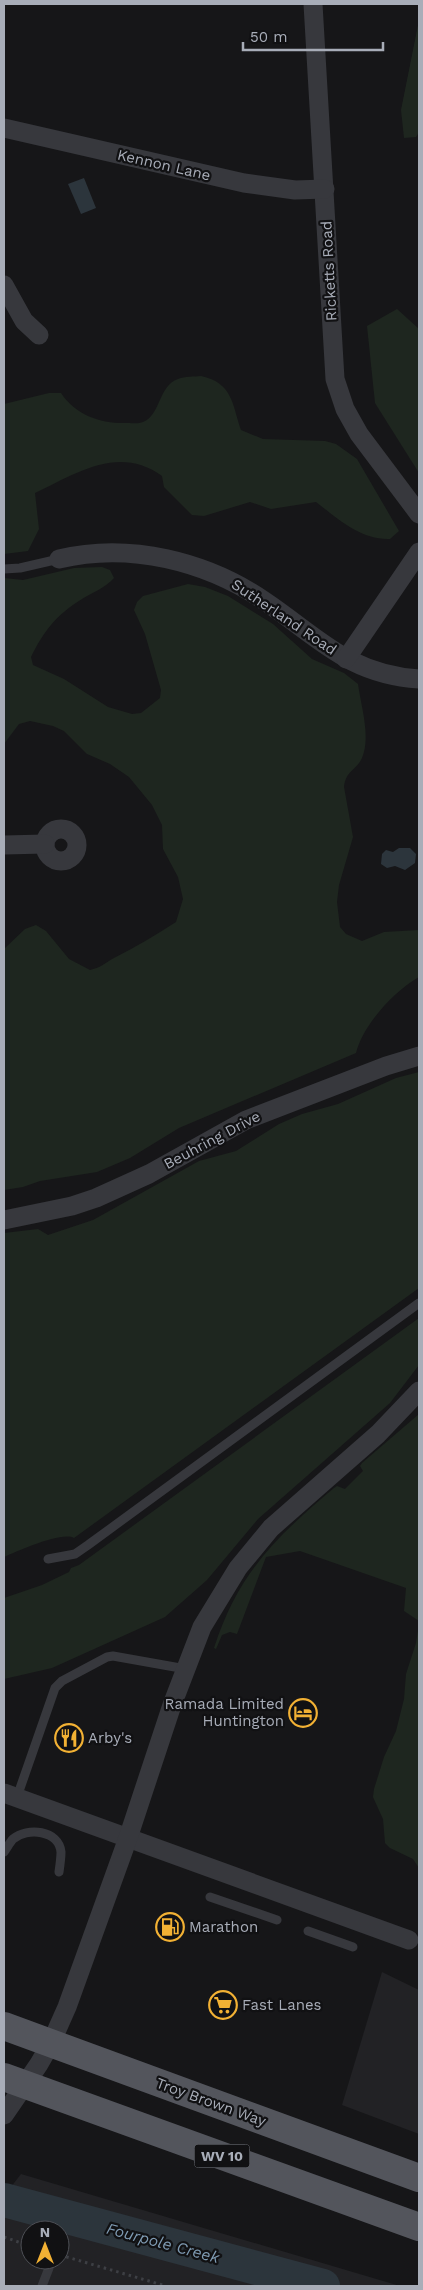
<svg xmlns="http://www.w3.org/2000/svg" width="423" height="2290" font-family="'Work Sans',sans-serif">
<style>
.built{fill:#222225;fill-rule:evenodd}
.green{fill:#1e261f}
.water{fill:#2c353c}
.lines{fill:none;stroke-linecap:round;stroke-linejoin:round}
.river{stroke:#2c353c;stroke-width:34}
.path{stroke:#3d3f44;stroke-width:3;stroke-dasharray:2.5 4;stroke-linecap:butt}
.lane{stroke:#37383d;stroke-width:9}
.street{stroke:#37383d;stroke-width:19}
.primary{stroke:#53555c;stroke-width:28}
.labels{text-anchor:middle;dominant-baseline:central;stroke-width:4.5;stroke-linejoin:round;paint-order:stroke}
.shield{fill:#111113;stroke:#7b7e86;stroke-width:1}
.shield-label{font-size:14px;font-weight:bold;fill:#a8adb8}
.street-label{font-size:15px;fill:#a8adb8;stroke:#111113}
.poi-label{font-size:15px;fill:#a8adb8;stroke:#111113;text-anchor:start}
.water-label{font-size:16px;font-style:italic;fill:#7f9bb3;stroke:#111113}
</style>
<rect width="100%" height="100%" fill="#161618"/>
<g class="built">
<path d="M382,1972L419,1990V2134L342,2105Z"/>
<path d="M21,2174L400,2286H4V2196ZM30,2230H60V2260H30Z"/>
</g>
<g class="green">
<path d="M419,20V132L416,137L404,138L401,110Z"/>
<path d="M397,309L419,329V473L375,403L367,326Z"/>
<path d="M201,376C233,383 232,404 241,430L263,439L325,441L336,444L357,459L399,531L390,539C361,540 338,519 316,502L271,509L250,502L204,516L192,515L164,487L162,476C119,444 75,474 35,493L39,529L28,551L4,554V404L49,393H61C76,416 102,424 128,423C132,423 139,424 143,422C161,415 158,386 178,379C185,376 194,377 201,376Z"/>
<path d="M102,567L110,570L114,578C105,588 93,592 82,599C56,615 44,631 31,657L33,665L64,679L108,707L132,714L141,713L160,698L161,690L145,634L134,610L137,602L143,596L188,584L205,587L228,596L273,624L312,659L344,673L358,684C361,706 371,737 362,758C356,771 346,770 344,787L353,837L339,885L337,902L340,927L346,934L362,941L384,932L419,930V977C394,991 363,1025 356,1053L179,1128L130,1158L97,1172L40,1181L23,1187L4,1190V949L25,929L36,925L46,931L69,959L90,970C100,968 105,963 114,958C136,947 156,935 176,922L183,899L178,877L163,849L162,825L152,805L129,777L110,764L87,754L64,731L53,726L30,721L19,724L4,744V578L23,580L74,568Z"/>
<path d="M419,1072V1288L74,1538C62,1531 18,1551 4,1557V1233L38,1229L48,1235L93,1220L199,1161L236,1151L279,1124L302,1114L338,1104L396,1078Z"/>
<path d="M419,1318V1365L390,1403L258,1519L207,1580L165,1617L52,1668L4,1679V1598L42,1585L69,1572L71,1568L79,1565Z"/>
<path d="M419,1414V1621L404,1611L406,1588L300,1551L266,1557L237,1634L230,1632L222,1635L216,1649L214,1648C238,1573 276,1537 334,1488L337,1486L345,1489L363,1471L360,1466L362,1463Z"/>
<path d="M419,1624V1868L413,1859L390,1848L385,1843L383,1819L373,1797L374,1789L384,1757L396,1731L404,1699L406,1674L416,1643Z"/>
</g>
<g class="water">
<path d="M84,178L96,208L81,214L68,184Z"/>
<path d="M399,848H410L416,854L415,863L405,870L395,866L387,868L381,864L382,854L386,850L393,852Z"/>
</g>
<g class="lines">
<path class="river" d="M4,2200L323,2286"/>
<g class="path">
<path d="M4,2237L30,2246"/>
<path d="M60,2255L166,2286"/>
</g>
<g class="lane">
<path d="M4,569L20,568L59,559"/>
<path d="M48,1559L75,1554L88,1545L419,1303"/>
<path d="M17,1797L55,1688L62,1681L107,1657L113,1656L186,1669"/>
<path d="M4,1852C7,1848 10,1842 13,1839C27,1827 59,1830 61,1852C61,1858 60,1865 59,1872"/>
<path d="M210,1897L277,1920"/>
<path d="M308,1931L353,1947"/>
<path d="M42,2286L49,2268"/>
</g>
<g class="street">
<path d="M313,4L335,379L345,409L359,434L419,514"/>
<path d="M4,128L244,183L295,190L325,189"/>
<path d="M4,285L24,321L39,335"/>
<path d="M59,559C129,542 207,561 266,602C319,638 350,675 419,679"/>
<path d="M346,659L419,552"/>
<circle cx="61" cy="845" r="16"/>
<path d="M4,845L45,844"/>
<path d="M4,1220L72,1206L96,1198L149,1174L246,1120L386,1066L419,1056"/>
<path d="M4,1793L409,1940"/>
<path d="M4,2115L39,2064L51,2043L67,2007L128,1838L172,1705L202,1627L238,1568L271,1528L378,1434L419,1391"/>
</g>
<g class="primary">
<path d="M4,2026L419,2178"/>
<path d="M4,2077L419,2227"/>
</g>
</g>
<defs>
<symbol id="hotel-ring" viewBox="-11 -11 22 22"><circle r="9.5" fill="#111113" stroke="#f2b134" stroke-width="1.5"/><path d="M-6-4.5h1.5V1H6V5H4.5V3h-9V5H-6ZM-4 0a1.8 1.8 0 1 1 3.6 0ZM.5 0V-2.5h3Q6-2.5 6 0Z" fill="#f2b134"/></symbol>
<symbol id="restaurant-ring" viewBox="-11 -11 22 22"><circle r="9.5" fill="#111113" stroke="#f2b134" stroke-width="1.5"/><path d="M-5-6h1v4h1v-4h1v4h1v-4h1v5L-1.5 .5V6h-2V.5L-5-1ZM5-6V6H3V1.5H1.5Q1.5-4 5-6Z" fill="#f2b134"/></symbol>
<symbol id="fuel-ring" viewBox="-11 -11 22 22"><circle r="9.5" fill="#111113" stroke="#f2b134" stroke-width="1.5"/><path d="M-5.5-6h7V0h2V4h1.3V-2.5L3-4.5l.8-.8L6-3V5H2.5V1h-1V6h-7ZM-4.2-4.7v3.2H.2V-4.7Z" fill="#f2b134"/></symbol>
<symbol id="supermarket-ring" viewBox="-11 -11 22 22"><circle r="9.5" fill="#111113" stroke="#f2b134" stroke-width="1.5"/><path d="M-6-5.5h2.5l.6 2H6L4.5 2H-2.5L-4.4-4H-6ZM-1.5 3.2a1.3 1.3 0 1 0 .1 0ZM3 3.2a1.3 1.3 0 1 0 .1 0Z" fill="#f2b134"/></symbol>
</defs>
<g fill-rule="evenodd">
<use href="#hotel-ring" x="287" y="1697" width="32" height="32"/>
<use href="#restaurant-ring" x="53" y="1722" width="32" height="32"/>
<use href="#fuel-ring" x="154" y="1911" width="32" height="32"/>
<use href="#supermarket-ring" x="207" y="1989" width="32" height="32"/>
</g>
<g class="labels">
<rect class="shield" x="194.5" y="2144.5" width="55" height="23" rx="4"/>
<g class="shield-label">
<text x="222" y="2156">WV 10</text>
</g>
<g class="street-label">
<text transform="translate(164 165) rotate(13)">Kennon Lane</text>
<text transform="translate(329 271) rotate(-93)">Ricketts Road</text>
<text transform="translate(284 617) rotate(34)">Sutherland Road</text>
<text transform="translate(212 1140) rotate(-28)">Beuhring Drive</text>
<text transform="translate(211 2102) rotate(20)">Troy Brown Way</text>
</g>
<g class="poi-label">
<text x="284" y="1704" text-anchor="end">Ramada Limited<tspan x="284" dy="17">Huntington</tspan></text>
<text x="88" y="1738">Arby's</text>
<text x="189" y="1927">Marathon</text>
<text x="242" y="2005">Fast Lanes</text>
</g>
<g class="water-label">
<text transform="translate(163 2243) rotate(15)">Fourpole Creek</text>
</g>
</g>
<rect width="423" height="2290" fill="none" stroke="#a8adb8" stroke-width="10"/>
<g transform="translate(45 2245)"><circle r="24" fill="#111113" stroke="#4d4f55"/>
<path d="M0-4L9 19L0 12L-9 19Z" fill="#f2b134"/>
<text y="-8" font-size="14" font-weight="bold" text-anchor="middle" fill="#a8adb8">N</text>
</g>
<path d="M243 42v8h140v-8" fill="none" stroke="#a8adb8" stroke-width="2.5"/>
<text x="250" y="42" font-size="15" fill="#a8adb8" stroke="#111113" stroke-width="4" paint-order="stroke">50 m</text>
</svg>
